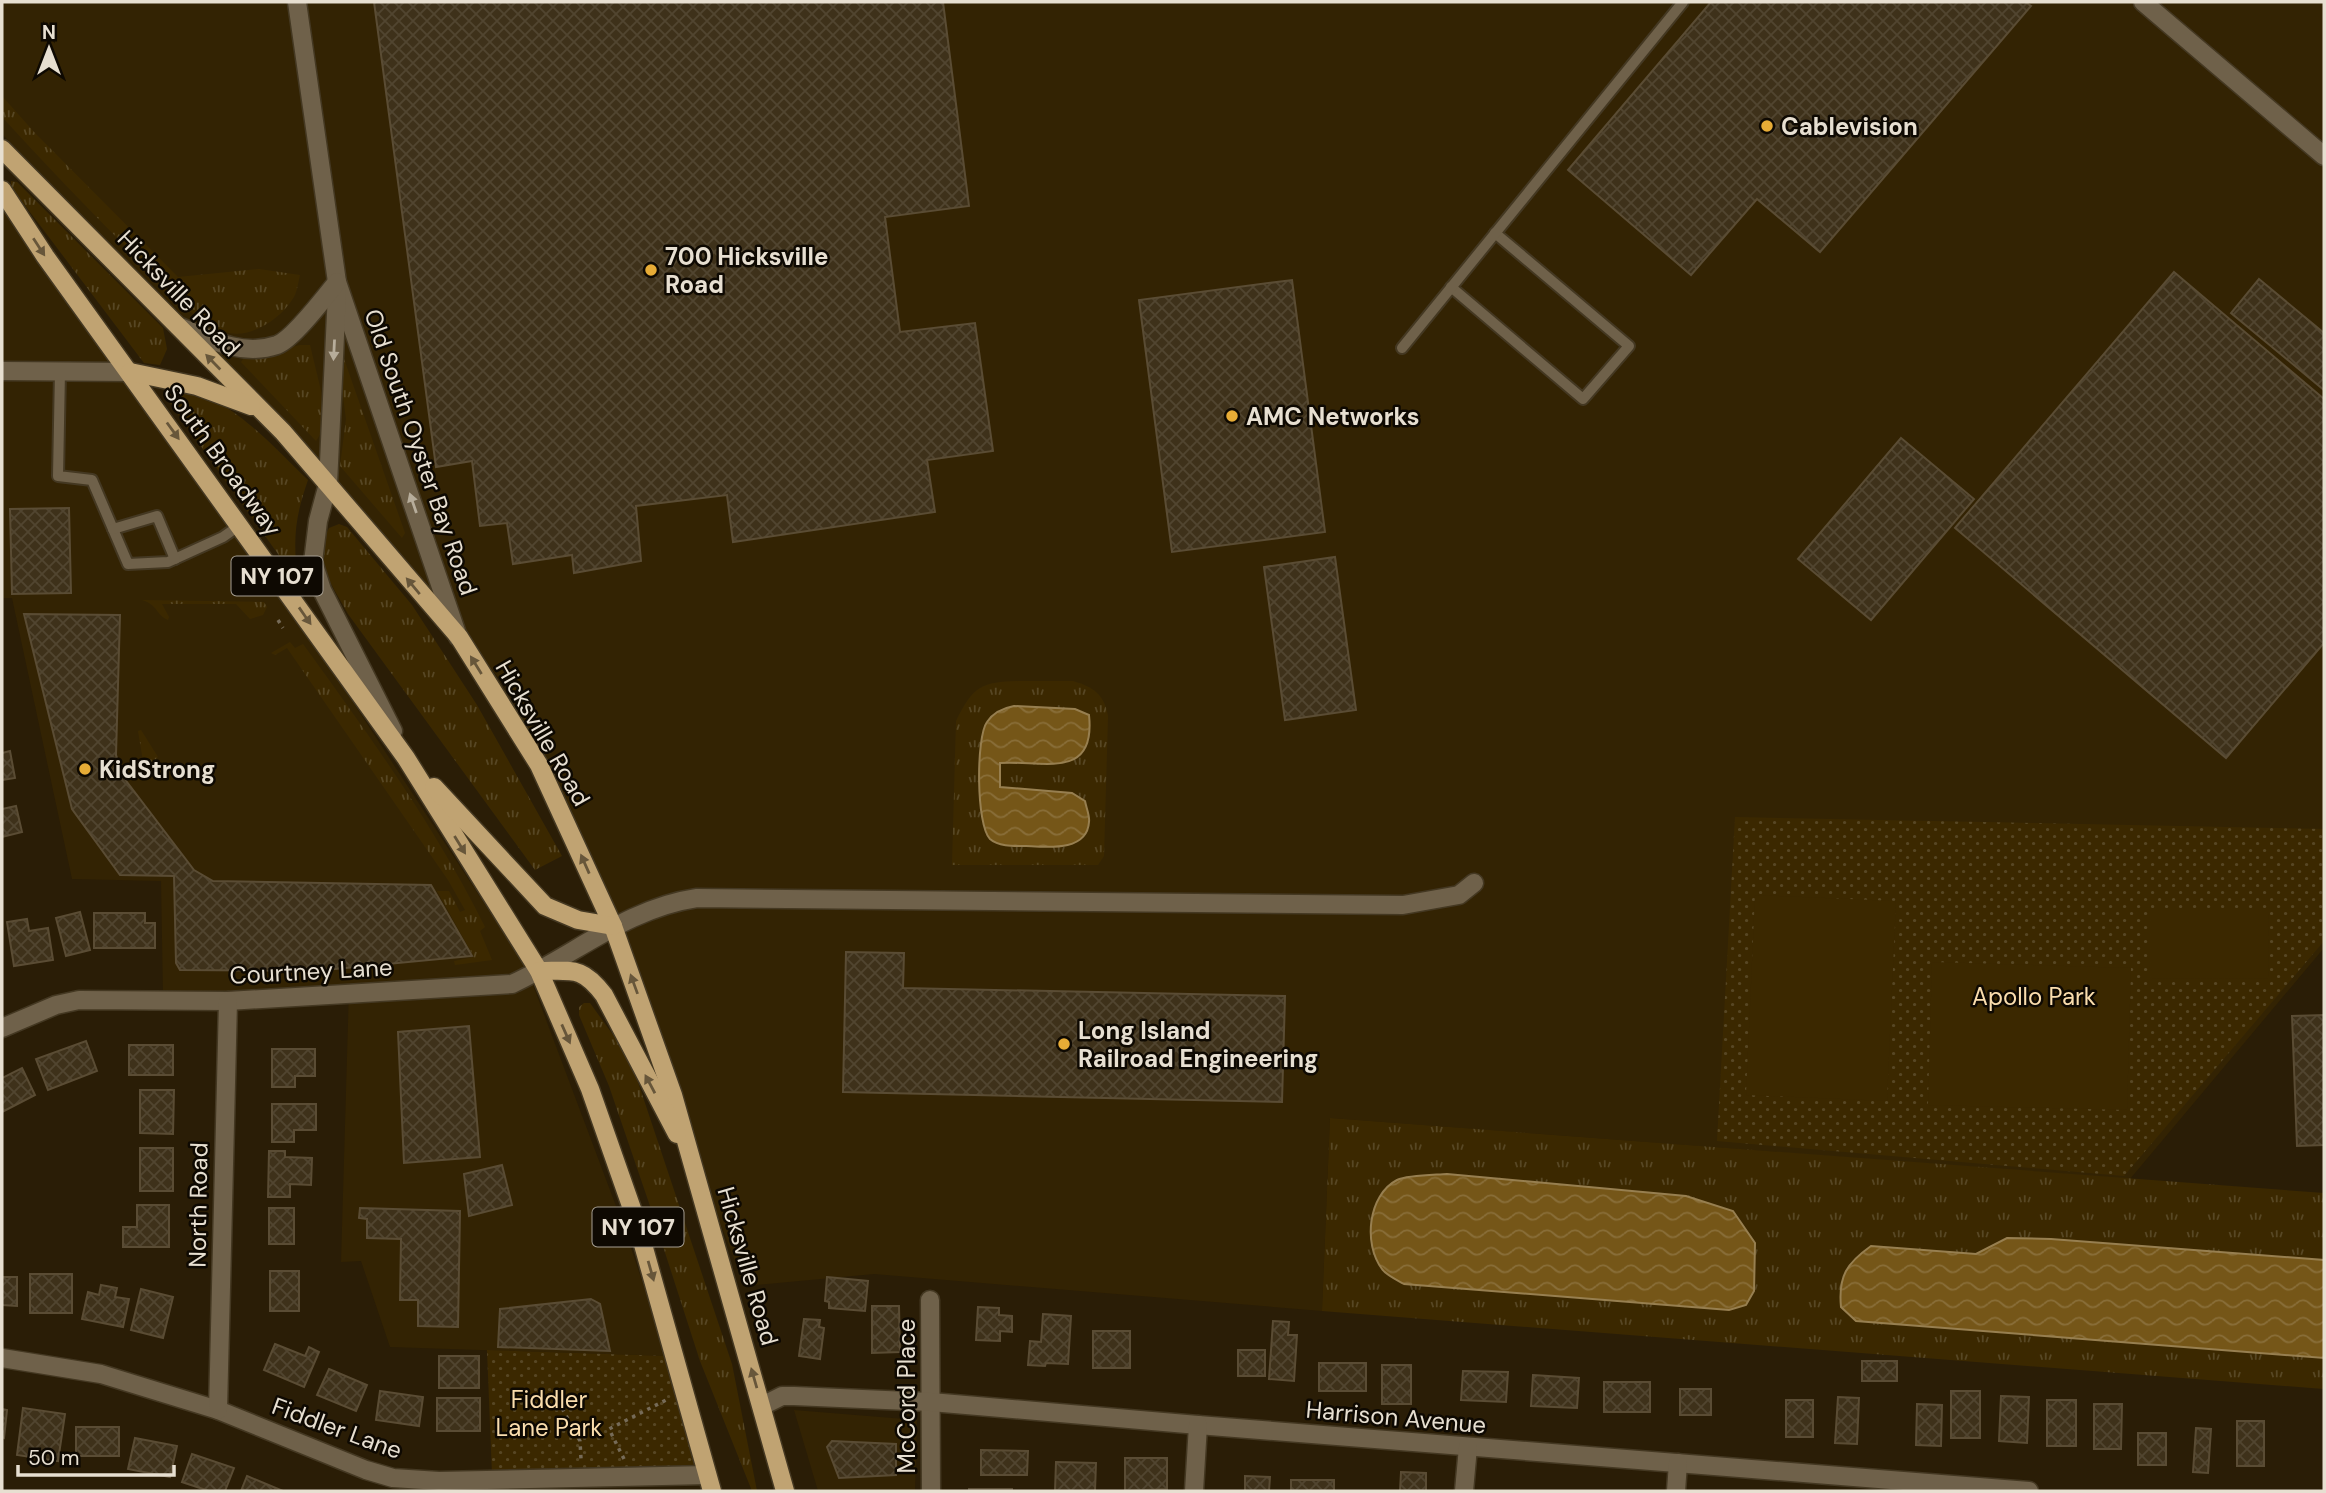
<svg xmlns="http://www.w3.org/2000/svg" width="2326" height="1493" font-family="'DM Sans',sans-serif">
<style>
.built{fill:#332303}
.grass{fill:url(#grass-tufts);fill-rule:evenodd}
.park{fill:url(#park-dots)}
.pitch{fill:#3b2800}
.water{fill:url(#water-waves);stroke:#977f50;stroke-width:2}
.building{fill:url(#building-cross-hatch);stroke:#5a4c34;stroke-width:2}
.lines{fill:none;stroke-linecap:round;stroke-linejoin:round}
.service-casing{stroke:#443822;stroke-width:14}
.minor-casing{stroke:#443822;stroke-width:21}
.primary-casing{stroke:#443822;stroke-width:21}
.path{stroke:#766b58;stroke-width:3.5;stroke-dasharray:3.5 5;stroke-linecap:butt}
.service{stroke:#6f614a;stroke-width:10}
.minor{stroke:#6f614a;stroke-width:18}
.primary{stroke:#c0a372;stroke-width:18}
.oneway{fill:#67563a}
.oneway2{fill:#b7ad9b}
.poi-dot{fill:#e7ac36;stroke:#0e0902;stroke-width:2.5}
.labels{text-anchor:middle;dominant-baseline:central;stroke-width:5;stroke-linejoin:round;paint-order:stroke}
.shield{fill:#0e0902;stroke:#a69f93;stroke-width:2}
.shield-label{font-size:23px;font-weight:bold;fill:#e7dfd1}
.poi-label{font-size:24px;font-weight:bold;fill:#e7dfd1;stroke:#0e0902;text-anchor:start}
.street-label{font-size:24px;fill:#e7dfd1;stroke:#0e0902}
.park-label{font-size:24px;fill:#faddad;stroke:#0e0902}
</style>
<defs>
<pattern id="grass-tufts" width="24" height="20" patternUnits="userSpaceOnUse" patternTransform="scale(1.75)"><rect width="24" height="20" fill="#3b2800"/><path d="M3 7l-1-3M5 7V3M7 7l1-3M15 17l-1-3M17 17v-4M19 17l1-3" fill="none" stroke="#574724"/></pattern>
<pattern id="park-dots" width="8" height="8" patternUnits="userSpaceOnUse" patternTransform="scale(1.75)"><rect width="8" height="8" fill="#3b2800"/><path d="M2 2h.1M6 6h.1" fill="none" stroke="#574724" stroke-width="1.8" stroke-linecap="round"/></pattern>
<pattern id="water-waves" width="16" height="10" patternUnits="userSpaceOnUse" patternTransform="scale(1.75)"><rect width="16" height="10" fill="#755618"/><path d="M0 5q4-4 8 0t8 0" fill="none" stroke="#896e39"/></pattern>
<pattern id="building-cross-hatch" width="8" height="8" patternUnits="userSpaceOnUse" patternTransform="scale(1.75)"><rect width="8" height="8" fill="#3e311a"/><path d="M0 0l8 8M0 8l8-8" fill="none" stroke="#514530"/></pattern>
</defs>
<rect width="100%" height="100%" fill="#2a1d06"/>
<g class="built">
<path d="M2,2H2324V948L2130,1179L1330,1118L1322,1311L874,1274L745,1286L510,692L322,461L2,134Z"/>
<path d="M2,209L285,598L527,969L625,1230L667,1356L390,1347L361,1261L341,1262L349,989L163,996L161,881L72,879L12,598H2Z"/>
<path d="M794,1410L917,1420L915,1491H818Z"/>
</g>
<g class="grass">
<path d="M2,96L35,133L178,277L259,269L300,275C298,283 297,294 292,300C280,319 251,338 229,333C193,325 156,277 131,252C87,208 44,163 2,117Z"/>
<path d="M11,181L17,182L163,328L167,349L160,365L144,363L11,187Z"/>
<path d="M300,345H310L321,391L324,428L316,441L241,362L244,358Z"/>
<path d="M343,356L405,533L402,538L340,466L346,419L339,366Z"/>
<path d="M184,393C228,393 277,451 308,480C294,520 293,541 298,582L170,403L174,395Z"/>
<path d="M339,524L347,527L412,605L477,705L562,856L535,870L348,614C332,585 312,560 329,528Z"/>
<path d="M142,600L264,602L267,607L263,615L250,619L236,604H162L169,617L168,620C156,615 158,605 142,600Z"/>
<path d="M290,642L295,648L303,644C369,735 435,826 485,927L480,931L492,960L455,965L454,961L474,957L437,891H449L460,912L465,910L448,880L287,648L275,655L271,653Z"/>
<path d="M1073,681C1093,687 1104,694 1108,716L1104,856L1098,865H952L956,721C974,684 983,682 1022,681C1039,681 1056,681 1073,681Z"/>
<path d="M141,730L158,757L151,763L143,761L138,731Z"/>
<path d="M584,1003H590L621,1046L638,1082L732,1364L757,1491H752L700,1361L650,1206L609,1086L579,1015V1007Z"/>
<path d="M1330,1118L2324,1193V1260L2051,1239L2007,1238L1976,1254L1871,1246L1856,1321L2324,1358V1389L1322,1311ZM1447,1174L1686,1196L1755,1243L1754,1291L1746,1305L1382,1270C1360,1226 1375,1218 1398,1180Z"/>
</g>
<g class="park">
<path d="M1735,817L2324,829V941L2124,1176L1717,1141Z"/>
<path d="M487,1350L667,1356L699,1467L492,1474Z"/>
</g>
<g class="pitch">
<path d="M1755,895L1896,901L1887,1101L1746,1095Z"/>
<path d="M2151,912H2269L2268,979L2151,978Z"/>
<path d="M1932,962L2131,968L2127,1110L1928,1105Z"/>
</g>
<g class="water">
<path d="M1014,706L1075,709L1089,715C1096,781 1043,760 1000,763V787L1072,793L1085,801C1086,807 1090,816 1089,822C1087,852 1047,847 1026,846C1015,846 999,847 990,839C976,825 976,737 987,722C993,713 1003,708 1014,706Z"/>
<path d="M1447,1174L1686,1196L1733,1211L1755,1243L1754,1291L1746,1305L1729,1310L1404,1284C1397,1280 1386,1275 1382,1269C1363,1244 1368,1195 1397,1180C1408,1175 1434,1175 1447,1174Z"/>
<path d="M2007,1238L2051,1239L2324,1260V1358L1856,1321L1841,1307C1838,1276 1847,1263 1871,1246L1976,1254Z"/>
</g>
<g class="building">
<path d="M374,2H943L969,206L885,217L900,332L975,323L993,451L927,460L935,512L733,542L727,495L636,506L641,561L574,573L572,555L513,564L507,523L480,526L472,461L436,467Z"/>
<path d="M1711,2H2025L2031,6L1820,252L1757,199L1691,275L1568,170Z"/>
<path d="M2174,272L2324,399V643L2226,758L1955,528Z"/>
<path d="M2259,279L2324,333V390L2231,313Z"/>
<path d="M1292,280L1325,532L1172,552L1139,300Z"/>
<path d="M1901,438L1974,499L1871,620L1798,559Z"/>
<path d="M69,508L71,593L12,594L10,509Z"/>
<path d="M1335,557L1356,710L1285,720L1264,567Z"/>
<path d="M24,614L120,615L116,755L124,778L194,870L213,881L431,885L472,956L314,971L180,970L176,963L174,876L120,875L72,809Z"/>
<path d="M10,751L15,778L2,780V753Z"/>
<path d="M16,806L22,832L2,837V809Z"/>
<path d="M80,912L90,950L66,956L56,918Z"/>
<path d="M94,913H145V923H155V948H94Z"/>
<path d="M27,919L29,931L48,928L53,960L14,966L7,922Z"/>
<path d="M846,952L904,953L903,988L1285,996L1282,1102L843,1092Z"/>
<path d="M2324,1015V1145L2297,1146L2292,1016Z"/>
<path d="M469,1026L480,1157L404,1163L398,1032Z"/>
<path d="M86,1041L97,1071L48,1090L36,1059Z"/>
<rect x="129" y="1045" width="44" height="30"/>
<path d="M272,1049H315V1076H295V1087H272Z"/>
<path d="M22,1068L35,1095L2,1112V1078Z"/>
<path d="M140,1090H174L173,1134L140,1133Z"/>
<path d="M272,1104H316V1130H294V1142H272Z"/>
<rect x="140" y="1148" width="33" height="43"/>
<path d="M269,1151H285V1157L312,1158L311,1185L290,1184V1197H268Z"/>
<path d="M502,1165L512,1205L469,1216L464,1174Z"/>
<path d="M137,1205H169V1247H123V1227H137Z"/>
<rect x="269" y="1208" width="25" height="36"/>
<path d="M360,1208L460,1211L458,1327L418,1326V1300H400L401,1239L367,1238V1219L359,1218Z"/>
<rect x="270" y="1271" width="29" height="40"/>
<rect x="30" y="1274" width="42" height="39"/>
<path d="M2,1277H17V1306L2,1305Z"/>
<path d="M827,1277L868,1281L865,1311L829,1308V1302L825,1301Z"/>
<path d="M101,1285L117,1288L115,1297L129,1299L123,1327L82,1319L88,1292L99,1295Z"/>
<path d="M141,1289L173,1297L163,1338L131,1330Z"/>
<path d="M591,1299L600,1304L610,1351L498,1347L500,1309Z"/>
<path d="M872,1306H899L900,1352L872,1353Z"/>
<path d="M978,1307L999,1308V1315L1012,1316V1332L1000,1331V1341L976,1340Z"/>
<path d="M1043,1314L1071,1316L1068,1364L1046,1363L1045,1366L1028,1365L1030,1341L1041,1342Z"/>
<path d="M804,1319L820,1320L819,1327L824,1328L820,1359L799,1356Z"/>
<path d="M1273,1321L1289,1322L1288,1335H1297L1294,1381L1269,1379Z"/>
<rect x="1093" y="1331" width="37" height="37"/>
<path d="M275,1344L305,1356L309,1347L319,1352L304,1387L264,1370Z"/>
<rect x="1238" y="1350" width="27" height="26"/>
<rect x="439" y="1356" width="40" height="32"/>
<rect x="1862" y="1361" width="35" height="20"/>
<rect x="1319" y="1363" width="47" height="28"/>
<rect x="1382" y="1365" width="29" height="39"/>
<path d="M329,1369L367,1385L356,1411L317,1395Z"/>
<path d="M1463,1371L1508,1372L1506,1402L1461,1400Z"/>
<path d="M1533,1375L1579,1378L1577,1408L1531,1406Z"/>
<rect x="1604" y="1382" width="46" height="30"/>
<rect x="1680" y="1389" width="31" height="26"/>
<path d="M380,1391L423,1397L419,1426L376,1420Z"/>
<rect x="1951" y="1391" width="29" height="47"/>
<path d="M2001,1396L2029,1397L2027,1443L1999,1441Z"/>
<path d="M1838,1397L1859,1398L1857,1444L1835,1443Z"/>
<rect x="437" y="1398" width="43" height="33"/>
<rect x="1786" y="1400" width="27" height="37"/>
<rect x="2047" y="1400" width="29" height="46"/>
<path d="M1917,1404L1942,1405L1941,1446L1916,1445Z"/>
<path d="M2094,1404H2122L2121,1449H2094Z"/>
<path d="M23,1408L65,1414L58,1461L17,1455Z"/>
<path d="M2,1409L7,1410L4,1438L2,1437Z"/>
<rect x="2237" y="1421" width="27" height="45"/>
<rect x="76" y="1427" width="43" height="29"/>
<path d="M2196,1428L2211,1429L2208,1473L2193,1472Z"/>
<rect x="2138" y="1433" width="28" height="32"/>
<path d="M135,1438L177,1446L170,1477L128,1469Z"/>
<path d="M832,1441L896,1444V1475L839,1478L827,1447Z"/>
<path d="M981,1450L1028,1451L1027,1475H981Z"/>
<path d="M192,1454L234,1468L225,1491H209L182,1482Z"/>
<path d="M1125,1458H1167V1489L1125,1491Z"/>
<path d="M1056,1462L1096,1463L1095,1491H1055Z"/>
<path d="M1401,1472L1426,1473V1491H1400Z"/>
<path d="M247,1476L283,1491H241Z"/>
<path d="M1245,1476L1270,1477L1269,1491H1245Z"/>
<rect x="1291" y="1480" width="43" height="11"/>
<rect x="969" y="1489" width="43" height="2"/>
</g>
<g class="lines">
<defs>
<g id="service">
<path d="M1451,287L1583,399L1629,346L1495,233"/>
<path d="M1402,348L1683,2"/>
<path d="M60,371L58,476L92,480L128,564L168,562L223,537L240,525"/>
<path d="M113,529L157,516L175,559"/>
</g>
<g id="minor">
<path d="M297,2L337,282L458,637"/>
<path d="M2143,2L2324,156"/>
<path d="M337,293L328,484L318,521L313,562L322,590L393,731"/>
<path d="M178,326C209,339 242,357 277,345C293,339 325,297 337,282"/>
<path d="M2,371L130,372"/>
<path d="M2,1028L56,1005L79,1000L228,1001L512,984C575,955 627,908 697,898L1403,905L1459,895L1474,883"/>
<path d="M930,1300L931,1491"/>
<path d="M2,1358L101,1374L218,1410L366,1470L393,1478L439,1481L707,1475"/>
<path d="M762,1406L782,1396H794L931,1402L1198,1425L2029,1491"/>
<path d="M218,1410L228,1001"/>
<path d="M1194,1491L1198,1425"/>
<path d="M1464,1491L1468,1447"/>
<path d="M1676,1491L1678,1463"/>
</g>
<g id="primary">
<path d="M2,149L283,432L459,637L539,765L613,926L673,1095L785,1491"/>
<path d="M2,190L45,256L406,758L539,971L590,1089L637,1223L712,1491"/>
<path d="M130,372L197,386L251,406"/>
<path d="M434,787L545,906L578,920L613,926"/>
<path d="M539,971C573,971 582,966 604,995L677,1134"/>
</g>
</defs>
<use href="#service" class="service-casing"/>
<use href="#minor" class="minor-casing"/>
<use href="#primary" class="primary-casing"/>
<g class="path">
<path d="M278,620L283,628"/>
<path d="M558,1401L580,1441L581,1459"/>
<path d="M624,1459L609,1429L668,1399"/>
</g>
<use href="#service" class="service"/>
<use href="#minor" class="minor"/>
<use href="#primary" class="primary"/>
</g>
<defs><path id="oneway-solid" d="M-6-.8H1V-3.2L6.5 0L1 3.2V.8H-6Z" transform="scale(1.75)"/></defs>
<g class="oneway">
<use href="#oneway-solid" transform="translate(39 247) rotate(57)"/>
<use href="#oneway-solid" transform="translate(213 362) rotate(-134)"/>
<use href="#oneway-solid" transform="translate(173 431) rotate(54)"/>
<use href="#oneway-solid" transform="translate(413 586) rotate(-130)"/>
<use href="#oneway-solid" transform="translate(305 616) rotate(55)"/>
<use href="#oneway-solid" transform="translate(476 665) rotate(-122)"/>
<use href="#oneway-solid" transform="translate(460 845) rotate(58)"/>
<use href="#oneway-solid" transform="translate(585 864) rotate(-114)"/>
<use href="#oneway-solid" transform="translate(634 984) rotate(-110)"/>
<use href="#oneway-solid" transform="translate(566 1034) rotate(66)"/>
<use href="#oneway-solid" transform="translate(650 1084) rotate(-118)"/>
<use href="#oneway-solid" transform="translate(651 1271) rotate(74)"/>
<use href="#oneway-solid" transform="translate(754 1378) rotate(-106)"/>
</g>
<g class="oneway2">
<use href="#oneway-solid" transform="translate(334 350) rotate(93)"/>
<use href="#oneway-solid" transform="translate(413 503) rotate(-109)"/>
</g>
<g class="poi-dot">
<circle cx="1767" cy="126" r="7"/>
<circle cx="651" cy="270" r="7"/>
<circle cx="1232" cy="416" r="7"/>
<circle cx="85" cy="769" r="7"/>
<circle cx="1064" cy="1044" r="7"/>
</g>
<g class="labels">
<g class="shield">
<rect x="231.5" y="556.5" width="91" height="39" rx="5"/>
<rect x="592.5" y="1207.5" width="91" height="39" rx="5"/>
</g>
<g class="shield-label">
<text x="277" y="576">NY 107</text>
<text x="638" y="1227">NY 107</text>
</g>
<g class="poi-label">
<text x="1781" y="126">Cablevision</text>
<text x="665" y="256">700 Hicksville<tspan x="665" dy="28">Road</tspan></text>
<text x="1246" y="416">AMC Networks</text>
<text x="99" y="769">KidStrong</text>
<text x="1078" y="1030">Long Island<tspan x="1078" dy="28">Railroad Engineering</tspan></text>
</g>
<g class="street-label">
<text transform="translate(179 293) rotate(46)">Hicksville Road</text>
<text transform="translate(421 452) rotate(71)">Old South Oyster Bay Road</text>
<text transform="translate(223 460) rotate(54)">South Broadway</text>
<text transform="translate(543 733) rotate(60)">Hicksville Road</text>
<text transform="translate(311 971) rotate(-3)">Courtney Lane</text>
<text transform="translate(198 1205) rotate(-89)">North Road</text>
<text transform="translate(748 1266) rotate(74)">Hicksville Road</text>
<text transform="translate(906 1396) rotate(-90)">McCord Place</text>
<text transform="translate(1396 1417) rotate(5)">Harrison Avenue</text>
<text transform="translate(337 1428) rotate(20)">Fiddler Lane</text>
</g>
<g class="park-label">
<text x="2034" y="996">Apollo Park</text>
<text x="549" y="1399">Fiddler<tspan x="549" dy="28">Lane Park</tspan></text>
</g>
</g>
<rect width="2326" height="1493" fill="none" stroke="#e7dfd1" stroke-width="7"/>
<g transform="translate(49 49)" stroke="#0e0902" stroke-width="5" paint-order="stroke">
<path d="M0-5L12 26L0 18L-12 26Z" fill="#e7dfd1"/>
<text y="-10" font-size="19" font-weight="bold" text-anchor="middle" fill="#e7dfd1">N</text>
</g>
<path d="M18 1465v10h156v-10" fill="none" stroke="#e7dfd1" stroke-width="3.5"/>
<text x="28" y="1465" font-size="21" fill="#e7dfd1" stroke="#0e0902" stroke-width="5" paint-order="stroke">50 m</text>
</svg>
